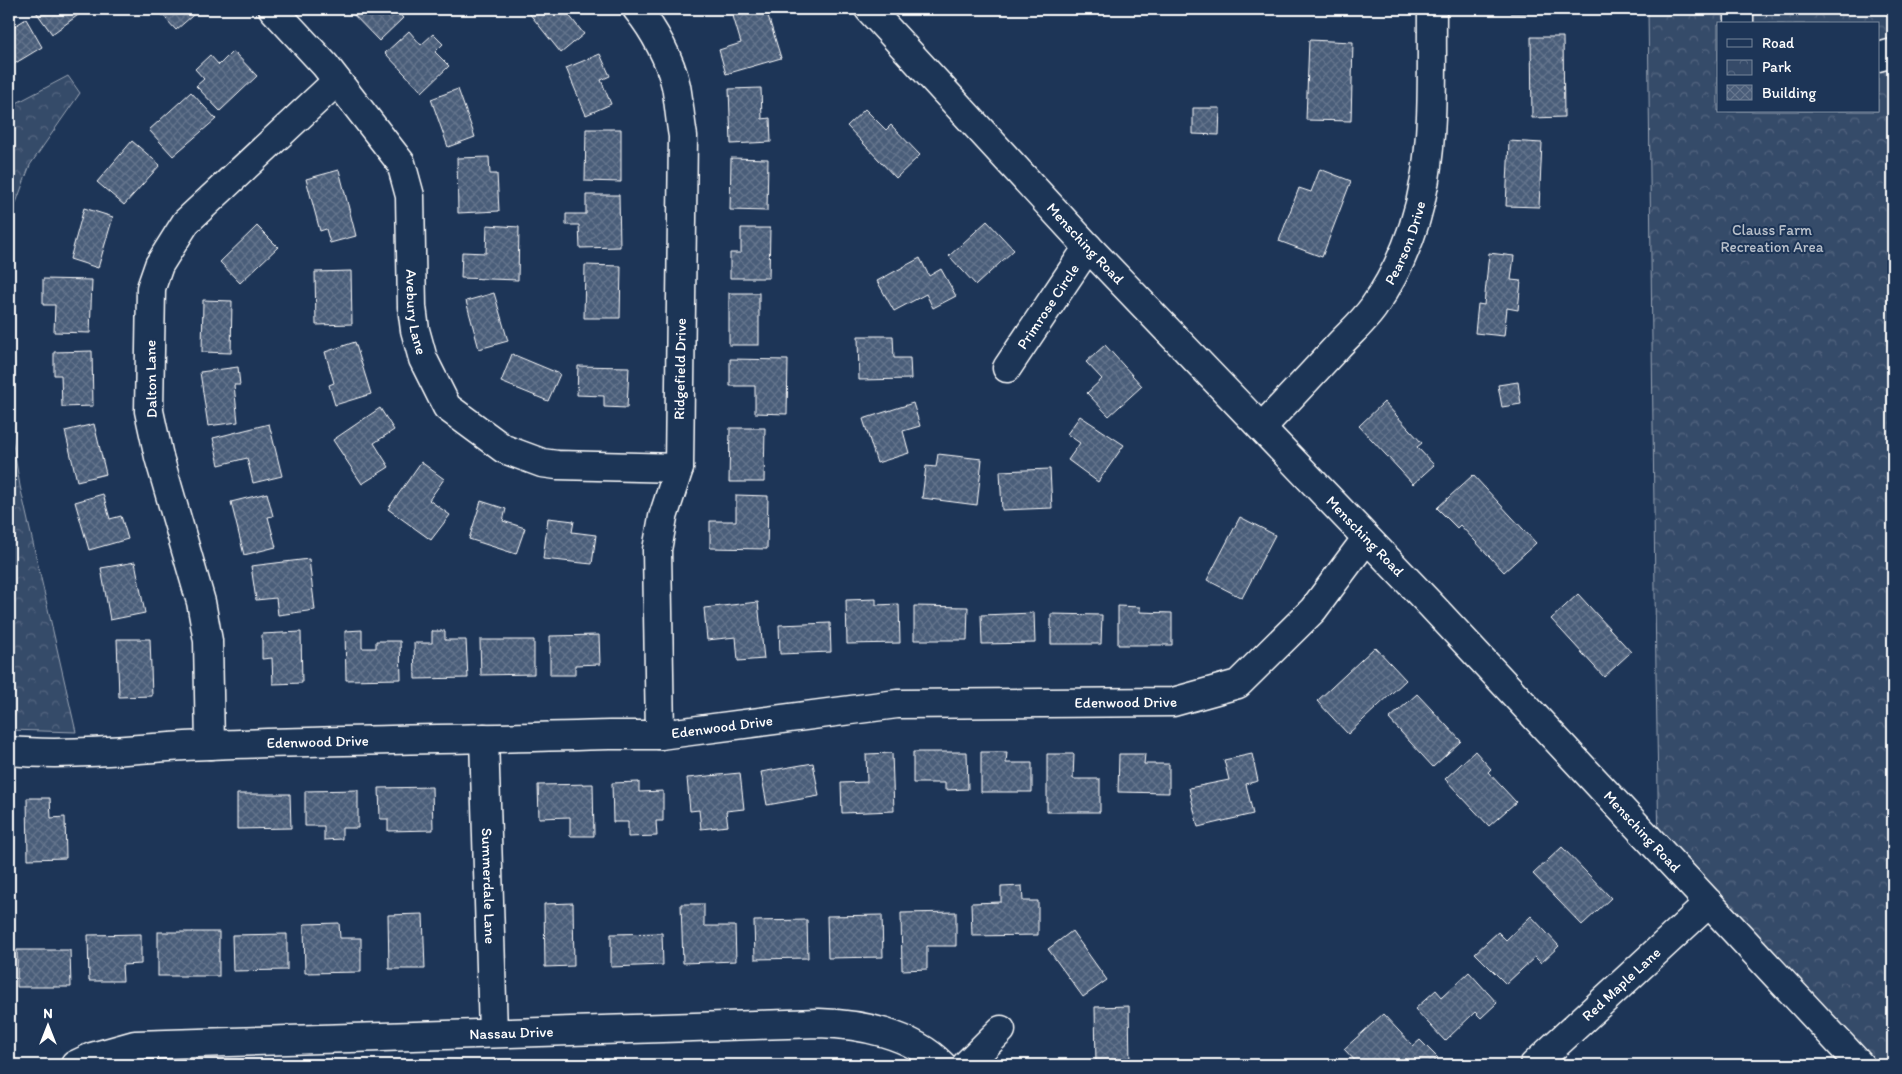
<svg xmlns="http://www.w3.org/2000/svg" width="1902" height="1074" font-family="Itim,sans-serif">
<style>
.park{fill:url(#park-crowns);stroke:#9aa5b4;fill-rule:evenodd}
.building{fill:url(#building-cross-hatch);stroke:#fff}
.lines{fill:none;stroke-linecap:round;stroke-linejoin:round}
.minor-casing{stroke:#fff;stroke-width:31}
.minor{stroke:#1d3557;stroke-width:28}
.labels{text-anchor:middle;dominant-baseline:central;stroke-width:4;stroke-linejoin:round;paint-order:stroke}
.park-label{font-size:15px;fill:#b9c0ca;stroke:#1d3557}
.street-label{font-size:15px;fill:#fff;stroke:#1d3557}
</style>
<defs>
<pattern id="park-crowns" width="20" height="18" patternUnits="userSpaceOnUse" patternTransform="scale(1.25)"><rect width="20" height="18" fill="#364b69"/><path d="M2 6a3 3 0 1 1 6 0M12 15a3 3 0 1 1 6 0" fill="none" stroke="#546680"/></pattern>
<pattern id="building-cross-hatch" width="8" height="8" patternUnits="userSpaceOnUse" patternTransform="scale(1.25)"><rect width="8" height="8" fill="#4a5d79"/><path d="M0 0l8 8M0 8l8-8" fill="none" stroke="#65758d"/></pattern>
</defs>
<rect width="100%" height="100%" fill="#1d3557"/>
<filter id="ink" filterUnits="userSpaceOnUse"><feTurbulence type="fractalNoise" baseFrequency=".02" numOctaves="2"/><feDisplacementMap in="SourceGraphic" scale="10" xChannelSelector="R" yChannelSelector="G"/><feConvolveMatrix kernelMatrix="1 2 1 2 8 2 1 2 1" color-interpolation-filters="sRGB"/></filter>
<g filter="url(#ink)">
<g class="park">
<path d="M1648,9H1893V1065H1857L1659,850L1656,673ZM1718,24H1878V111H1718Z"/>
<path d="M68,76L80,93L30,165L9,222V107Z"/>
<path d="M9,420L20,486L76,732L9,730Z"/>
</g>
<g class="building">
<path d="M34,9H78L81,13L52,34Z"/>
<path d="M157,9H200L176,30Z"/>
<path d="M348,9H395L403,18L379,41Z"/>
<path d="M534,9H564L584,34L561,53L529,13Z"/>
<path d="M757,9H766L781,58L726,74L719,50L741,43L733,16Z"/>
<path d="M1512,9H1547V13H1511Z"/>
<path d="M26,19L42,47L9,67V26L10,29Z"/>
<path d="M409,31L421,45L433,34L443,44L435,52L449,66L422,92L385,53Z"/>
<path d="M1531,37H1563L1564,117L1532,118Z"/>
<path d="M1309,40L1353,42L1351,121L1306,120Z"/>
<path d="M233,51L257,76L220,111L196,86L204,79L195,69L210,55L219,65Z"/>
<path d="M600,54L610,76L601,80L611,104L586,115L566,68Z"/>
<path d="M761,88L762,119L770,118L771,142L731,144L729,89Z"/>
<path d="M458,89L475,137L448,147L431,99Z"/>
<path d="M191,92L216,119L173,156L149,130Z"/>
<path d="M1193,108H1220L1219,135L1193,134Z"/>
<path d="M865,109L886,130L891,125L920,155L896,178L847,126Z"/>
<path d="M586,129H621V182L585,181Z"/>
<path d="M132,141L160,165L124,205L97,182Z"/>
<path d="M1509,141L1542,143L1539,207L1506,206Z"/>
<path d="M489,157L490,174H497L499,211L458,213L457,158Z"/>
<path d="M731,158L768,159L767,211L730,210Z"/>
<path d="M1320,169L1351,181L1322,257L1279,241L1299,188L1311,192Z"/>
<path d="M339,170L356,236L330,243L326,229L320,231L306,179Z"/>
<path d="M586,195H619L620,247L580,248L579,225H566V214H586Z"/>
<path d="M84,208L113,217L98,268L70,259Z"/>
<path d="M987,221L1014,250L976,285L949,256Z"/>
<path d="M487,225L519,227L518,280L461,278L462,252L486,253Z"/>
<path d="M257,226L278,247L240,283L220,262Z"/>
<path d="M741,228H770L769,278H730V253H741Z"/>
<path d="M1489,253L1514,256L1511,280L1521,281L1518,310L1507,308L1504,336L1475,333L1478,304L1484,305Z"/>
<path d="M920,258L929,276L941,269L956,296L933,308L926,294L894,311L877,281Z"/>
<path d="M585,265L621,266L620,318H584Z"/>
<path d="M351,271L352,324L316,325L315,272Z"/>
<path d="M43,279L92,280L90,333L54,332L55,305H43Z"/>
<path d="M494,293L508,341L479,349L466,301Z"/>
<rect x="729" y="293" width="30" height="52"/>
<path d="M203,300L232,301L231,353L202,352Z"/>
<path d="M858,336H893L894,358H910L911,379L859,380Z"/>
<path d="M355,342L371,394L335,405L329,385L334,383L325,352Z"/>
<path d="M1105,345L1142,386L1109,416L1087,393L1102,379L1086,362Z"/>
<path d="M92,351L93,406L62,407L61,375H54V352Z"/>
<path d="M512,354L560,374L548,401L501,382Z"/>
<path d="M730,359L788,360L787,414L755,413V386H730Z"/>
<path d="M578,366L629,367L627,408L604,407V396L577,395Z"/>
<path d="M238,367L240,385H234L238,422L208,426L200,372Z"/>
<path d="M1518,382L1521,404L1502,407L1498,385Z"/>
<path d="M1384,402L1422,443L1417,447L1434,465L1413,484L1359,426Z"/>
<path d="M913,403L920,426L903,431L909,453L877,463L863,419Z"/>
<path d="M380,408L394,430L374,443L389,467L362,484L333,440Z"/>
<path d="M1080,416L1124,445L1098,482L1068,460L1080,443L1067,434Z"/>
<path d="M94,424L106,474L77,481L65,431Z"/>
<path d="M269,424L282,476L253,483L247,458L219,465L213,438Z"/>
<path d="M730,428H765L764,482H729Z"/>
<path d="M938,454L982,459L977,505L922,498L926,466L936,467Z"/>
<path d="M421,462L444,479L429,500L450,515L431,540L388,509Z"/>
<path d="M1050,469L1052,508L1002,510L1000,471Z"/>
<path d="M1473,475L1536,543L1504,572L1460,525L1457,528L1437,508Z"/>
<path d="M267,493L273,516L268,517L276,547L244,555L231,502Z"/>
<path d="M103,494L110,519L121,516L128,539L89,550L75,502Z"/>
<path d="M736,495L768,496L767,549L710,548V521H736Z"/>
<path d="M481,501L506,509L503,521L525,528L516,554L469,539Z"/>
<path d="M1240,517L1275,535L1242,598L1207,580Z"/>
<path d="M548,518L574,521L572,532L596,535L592,564L543,559Z"/>
<path d="M309,559L315,610L278,615L276,598L256,600L251,566Z"/>
<path d="M135,562L145,613L110,620L101,568Z"/>
<path d="M1578,594L1631,652L1604,677L1551,619Z"/>
<path d="M876,599V605L899,604L900,643L847,644L846,600Z"/>
<path d="M758,602L764,659L738,661L736,637L707,640L704,608Z"/>
<path d="M914,606L968,607L967,640H914Z"/>
<path d="M1118,606L1140,607V612L1172,613V645H1118Z"/>
<path d="M1034,613L1035,643L982,644L981,615Z"/>
<path d="M1051,614L1102,615L1101,644H1051Z"/>
<path d="M830,623L831,652L780,654L779,625Z"/>
<path d="M362,630V648H376V641H400L401,679L346,680L345,631Z"/>
<path d="M432,631H445V640H466L468,678L415,679L414,643H432Z"/>
<path d="M301,632L302,683L273,684L272,658L262,659V634Z"/>
<path d="M599,635L600,664L575,665V675H550V636Z"/>
<path d="M117,639H150L152,696L119,697Z"/>
<path d="M480,640H534V674L481,675Z"/>
<path d="M1375,647L1406,680L1348,734L1317,701Z"/>
<path d="M1417,694L1461,741L1433,767L1389,719Z"/>
<path d="M1475,751L1491,769L1488,772L1516,802L1489,826L1445,779Z"/>
<path d="M913,752H967L968,789L945,790V783H913Z"/>
<path d="M981,752H1007L1006,763H1032V792H981Z"/>
<path d="M892,753L894,811L842,813L841,783L867,782L866,754Z"/>
<path d="M1047,754H1074L1073,779H1100V812H1047Z"/>
<path d="M1119,754H1145L1144,764H1169V793L1118,792Z"/>
<path d="M1252,754L1258,781L1246,784L1253,814L1198,827L1189,788L1229,780L1224,760Z"/>
<path d="M813,763L819,796L767,805L761,772Z"/>
<path d="M740,773L744,809L726,811L728,826L701,829L699,810L690,811L687,778Z"/>
<path d="M639,782V792L663,791V821H656L657,836L628,837V822H613L612,783Z"/>
<path d="M593,784L594,836H570V817L539,818L538,785Z"/>
<path d="M432,787L433,830L388,831V819H380L379,788Z"/>
<path d="M358,790V828H342V839L324,840V826H305V791Z"/>
<path d="M237,794H290L291,828L237,829Z"/>
<path d="M27,798H50L51,818L65,817L66,858L28,859Z"/>
<path d="M9,817L12,818L9,848Z"/>
<path d="M1562,847L1611,898L1582,925L1533,874Z"/>
<path d="M1022,886L1023,901H1038V935L972,936L971,903L1001,902V887Z"/>
<path d="M573,903L574,966L545,967L544,904Z"/>
<path d="M681,904H704V926H735L736,961L683,963Z"/>
<path d="M956,912V946H927V969L902,970L901,913Z"/>
<path d="M423,914L425,969H389L388,915Z"/>
<path d="M882,915L883,957L828,958L827,916Z"/>
<path d="M1531,916L1559,946L1541,963L1535,957L1506,984L1475,953L1498,932L1506,940Z"/>
<path d="M807,920L808,958L755,959L754,921Z"/>
<path d="M339,923L340,938H361V972L305,973L304,924Z"/>
<path d="M1072,931L1107,980L1083,997L1048,949Z"/>
<rect x="158" y="932" width="61" height="44"/>
<path d="M662,933L663,965L611,967V934Z"/>
<path d="M141,934V964L122,965L123,981H89L88,935Z"/>
<path d="M287,934V970L233,971L232,935Z"/>
<path d="M17,950H70L71,987H17Z"/>
<path d="M1469,972L1497,1003L1481,1018L1475,1012L1445,1041L1415,1009L1436,990L1442,997Z"/>
<path d="M1129,1006L1130,1065H1096L1095,1007Z"/>
<path d="M1383,1014L1413,1046L1420,1040L1438,1058L1430,1065H1359L1344,1049Z"/>
</g>
<g class="lines">
<defs>
<g id="minor">
<path id="s1" d="M273,9L325,65L401,163L410,196L412,307L415,330L423,359L447,407L504,449L542,463L557,465L679,468"/>
<path d="M637,9C654,30 670,59 676,86C679,102 680,120 683,136L679,468L663,517L657,550L660,735"/>
<path id="s2" d="M869,9L1088,247L1431,605L1860,1065"/>
<path d="M1739,24V9"/>
<path d="M1878,57L1893,53"/>
<path id="s3" d="M1007,368L1088,247"/>
<path id="s4" d="M1262,427C1287,401 1312,374 1337,347C1349,334 1363,322 1373,308C1440,212 1431,119 1432,9"/>
<path id="s5" d="M484,738L493,1033"/>
<path d="M210,745L208,641L201,602L159,457L149,411L151,288L159,265L186,222L337,81"/>
<path id="s6" d="M9,751C75,757 143,747 209,745C343,740 476,739 610,735H660L897,704L1173,702L1238,684L1313,610L1366,539"/>
<path id="s7" d="M75,1065L92,1057L135,1045L819,1023C860,1024 912,1034 942,1065"/>
<path d="M966,1065L1001,1030"/>
<path id="s8" d="M1534,1065L1709,903"/>
</g>
</defs>
<use href="#minor" class="minor-casing"/>
<use href="#minor" class="minor"/>
</g>
</g>
<g class="labels">
<g class="park-label">
<text x="1772" y="230">Clauss Farm<tspan x="1772" dy="17">Recreation Area</tspan></text>
</g>
<g class="street-label">
<text stroke="none"><textPath href="#s4" startOffset="236">Pearson Drive</textPath></text>
<text stroke="none"><textPath href="#s2" startOffset="319">Mensching Road</textPath></text>
<text stroke="none"><textPath href="#s3" startOffset="74">Primrose Circle</textPath></text>
<text stroke="none"><textPath href="#s1" startOffset="351">Avebury Lane</textPath></text>
<text transform="translate(680 369) rotate(-89)">Ridgefield Drive</text>
<text transform="translate(151 379) rotate(-91)">Dalton Lane</text>
<text stroke="none"><textPath href="#s2" startOffset="724">Mensching Road</textPath></text>
<text stroke="none"><textPath href="#s6" startOffset="1119">Edenwood Drive</textPath></text>
<text stroke="none"><textPath href="#s6" startOffset="714">Edenwood Drive</textPath></text>
<text stroke="none"><textPath href="#s6" startOffset="309">Edenwood Drive</textPath></text>
<text stroke="none"><textPath href="#s2" startOffset="1129">Mensching Road</textPath></text>
<text stroke="none"><textPath href="#s5" startOffset="148">Summerdale Lane</textPath></text>
<text stroke="none"><textPath href="#s8" startOffset="119">Red Maple Lane</textPath></text>
<text stroke="none"><textPath href="#s7" startOffset="440">Nassau Drive</textPath></text>
</g>
</g>
<rect width="1902" height="1074" fill="none" stroke="#1d3557" stroke-width="30"/>
<rect x="15" y="15" width="1872" height="1044" fill="none" stroke="#fff" stroke-width="2" filter="url(#ink)"/>
<rect x="1717" y="22" width="162" height="90" fill="#1d3557" stroke="#77869a"/>
<rect x="1727" y="39" width="25" height="8" fill="#1d3557" stroke="#77869a"/>
<text x="1762" y="48" font-size="15" fill="#ffffff">Road</text>
<rect x="1727" y="60" width="25" height="15" fill="url(#park-crowns)" stroke="#77869a"/>
<text x="1762" y="72" font-size="15" fill="#ffffff">Park</text>
<rect x="1727" y="85" width="25" height="15" fill="url(#building-cross-hatch)" stroke="#77869a"/>
<text x="1762" y="98" font-size="15" fill="#ffffff">Building</text>
<g transform="translate(48 1026)" stroke="#1d3557" stroke-width="4" paint-order="stroke">
<path d="M0-4L9 19L0 12L-9 19Z" fill="#ffffff"/>
<text y="-8" font-size="14" font-weight="bold" text-anchor="middle" fill="#ffffff">N</text>
</g>
</svg>
